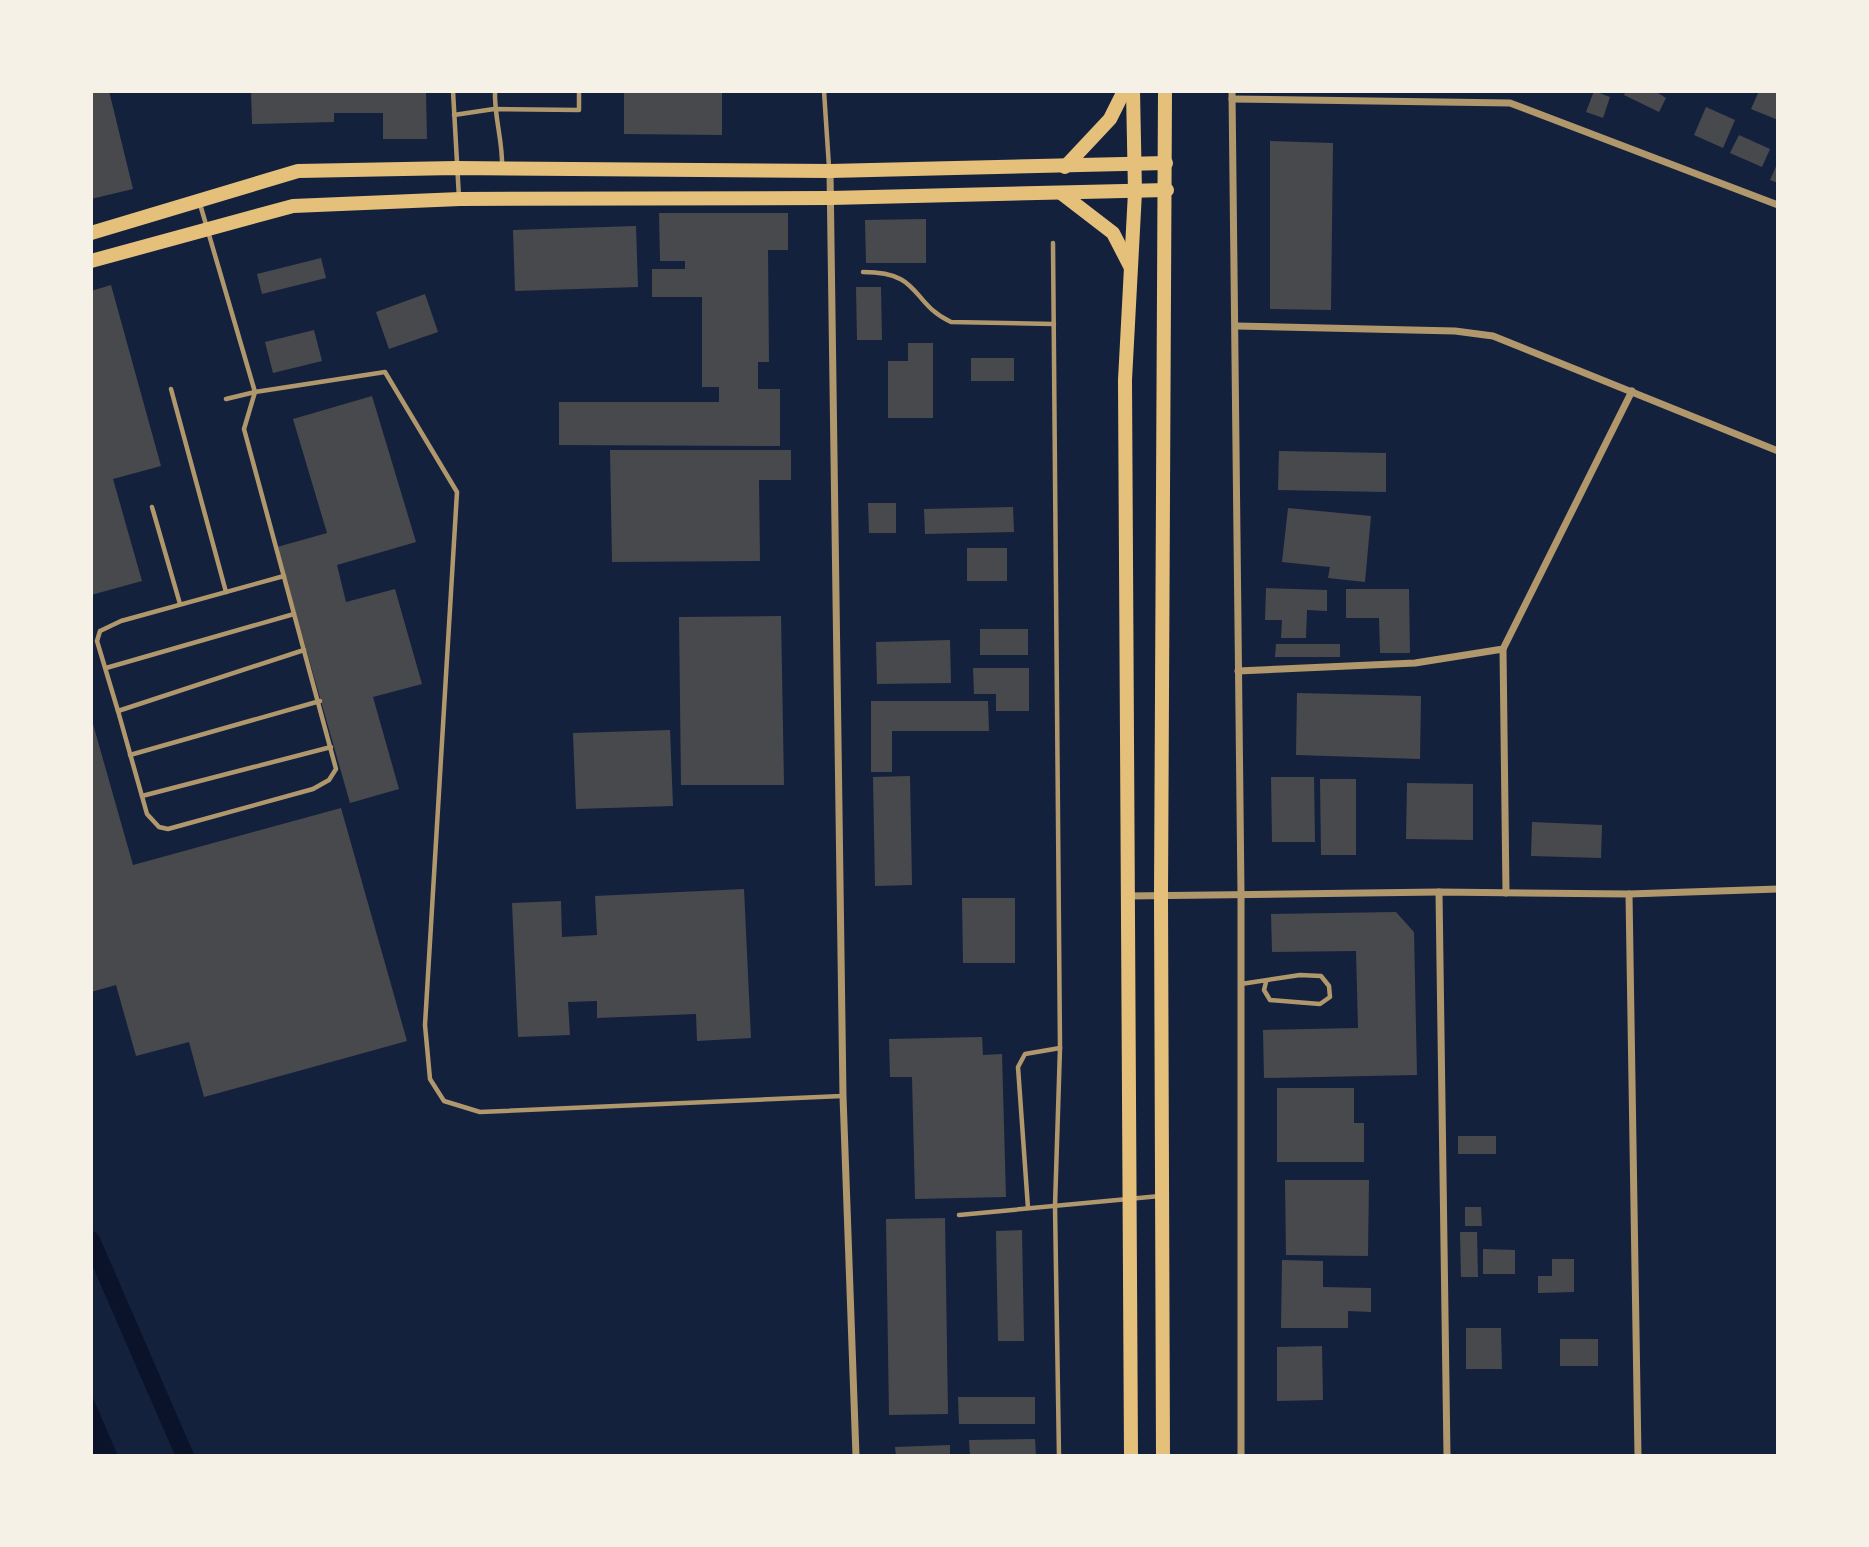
<svg xmlns="http://www.w3.org/2000/svg" width="1869" height="1547" font-family="Bitter,serif">
<style>
.water{fill:#0b132b}
.lines{fill:none;stroke-linecap:round;stroke-linejoin:round}
.canal{stroke:#0b132b;stroke-width:18}
.building{fill:#48494c}
.service{stroke:#b1986c;stroke-width:4.5}
.minor{stroke:#b1986c;stroke-width:7}
.primary{stroke:#e5c07b;stroke-width:14}
</style>
<rect width="100%" height="100%" fill="#14213d"/>
<path class="water" d="M91,1393L118,1456H91Z"/>
<g class="lines">
<path class="canal" d="M91,1240L185,1456"/>
</g>
<g class="building">
<path d="M91,91H109L133,189L91,199Z"/>
<path d="M251,91H426L427,139H383V113H334V122L252,124Z"/>
<path d="M624,91H722V135L624,134Z"/>
<path d="M1594,91L1610,97L1603,118L1586,112Z"/>
<path d="M1626,91H1660L1658,93L1666,98L1659,112L1624,95Z"/>
<path d="M1759,91H1778V120L1751,109Z"/>
<path d="M1706,107L1735,120L1723,148L1694,135Z"/>
<path d="M1739,135L1770,149L1762,167L1730,153Z"/>
<path d="M1270,141L1333,143L1331,310L1270,309Z"/>
<path d="M1778,162V183L1770,180Z"/>
<path d="M659,213H788V250H768L769,362H758V389H780V446L559,445V402H719V387H702V297H652V269H685V261H660Z"/>
<path d="M926,219V263H866L865,220Z"/>
<path d="M636,226L638,287L515,291L513,230Z"/>
<path d="M321,258L326,278L262,294L257,274Z"/>
<path d="M111,285L161,466L113,479L142,581L91,595V291Z"/>
<path d="M856,287H881L882,340H857Z"/>
<path d="M425,294L438,332L389,349L376,312Z"/>
<path d="M314,330L322,361L273,373L265,342Z"/>
<path d="M908,343H933V418H888V361H908Z"/>
<rect x="971" y="358" width="43" height="23"/>
<path d="M372,396L416,542L337,565L346,602L395,589L422,684L373,697L399,789L350,803L277,547L327,533L293,419Z"/>
<path d="M610,450H791V480H759L760,561L612,562Z"/>
<path d="M1279,451L1386,453V492L1278,490Z"/>
<path d="M868,503H896V533H869Z"/>
<path d="M1013,507L1014,532L925,534L924,509Z"/>
<path d="M1288,508L1371,516L1365,582L1328,578L1330,567L1282,562Z"/>
<rect x="967" y="548" width="40" height="33"/>
<path d="M1266,588L1327,590V611L1307,610L1306,638H1281L1282,620H1265Z"/>
<path d="M1346,589H1409L1410,653H1380L1379,618H1346Z"/>
<path d="M781,616L784,785H681L679,617Z"/>
<rect x="980" y="629" width="48" height="26"/>
<path d="M950,640L951,683L877,684L876,642Z"/>
<path d="M1276,644H1340V657H1275Z"/>
<path d="M973,668H1029V711H996V694H974Z"/>
<path d="M1297,693L1421,696L1420,759L1296,755Z"/>
<path d="M871,701H988L989,731H892V772H871Z"/>
<path d="M91,717L133,865L341,808L407,1041L204,1097L189,1042L136,1056L116,985L91,992Z"/>
<path d="M670,730L673,806L576,809L573,733Z"/>
<path d="M910,776L912,885L875,886L873,777Z"/>
<path d="M1271,777H1314L1315,842H1272Z"/>
<path d="M1320,779H1356V855H1321Z"/>
<path d="M1407,783L1473,784V840L1406,839Z"/>
<path d="M1532,822L1602,825L1601,858L1531,856Z"/>
<path d="M744,889L751,1038L697,1041L696,1014L597,1018V1001L568,1002L570,1035L518,1037L512,903L561,901L562,937L597,935L595,896Z"/>
<path d="M962,898H1015V963H963Z"/>
<path d="M1396,912L1414,932L1417,1075L1264,1078L1263,1030L1358,1028L1356,951L1272,952L1271,914Z"/>
<path d="M982,1037L983,1055L1002,1054L1006,1197L915,1199L912,1077H890L889,1039Z"/>
<path d="M1277,1088H1354V1123H1364V1162H1277Z"/>
<rect x="1458" y="1136" width="38" height="18"/>
<path d="M1285,1180H1369L1368,1256L1286,1255Z"/>
<path d="M1465,1207H1481L1482,1226H1465Z"/>
<path d="M945,1218L948,1414L889,1415L886,1219Z"/>
<path d="M1022,1230L1024,1341H998L996,1231Z"/>
<path d="M1460,1232H1477L1478,1277H1461Z"/>
<path d="M1483,1249L1515,1250V1274H1483Z"/>
<path d="M1552,1259H1574V1292L1538,1293V1276H1552Z"/>
<path d="M1282,1260L1323,1261V1287L1371,1288V1312L1348,1311V1328H1281Z"/>
<path d="M1466,1328H1501L1502,1369H1466Z"/>
<rect x="1560" y="1339" width="38" height="27"/>
<path d="M1322,1346L1323,1400L1277,1401V1347Z"/>
<path d="M958,1397H1035V1424H959Z"/>
<path d="M1035,1439L1036,1456H970L969,1440Z"/>
<path d="M950,1445V1456H896L895,1447Z"/>
</g>
<g class="lines">
<g class="service">
<path d="M453,91L459,198"/>
<path d="M495,91C494,117 503,141 502,167"/>
<path d="M824,91L829,167"/>
<path d="M454,115L494,109L579,110V91"/>
<path d="M200,204L255,392L385,372L457,492L425,1025L430,1079L444,1101L480,1112L842,1096"/>
<path d="M1053,243L1060,1048L1055,1206L1059,1456"/>
<path d="M863,272C923,272 909,302 951,322L1054,324"/>
<path d="M171,389L226,592"/>
<path d="M226,399L255,392"/>
<path d="M152,507L180,604"/>
<path d="M284,576L121,621L100,631L97,641L118,711L304,650"/>
<path d="M106,668L294,614"/>
<path d="M118,711L147,814L159,827L168,829L313,789L329,780L336,769L244,429L255,392"/>
<path d="M130,755L320,701"/>
<path d="M142,796L331,747"/>
<path d="M1241,984L1300,975L1321,976L1329,986L1330,997L1320,1004L1270,1000L1264,990L1266,982"/>
<path d="M1028,1208L1018,1067L1025,1054L1060,1048"/>
<path d="M959,1215L1160,1196"/>
</g>
<g class="minor">
<path d="M1232,91L1241,893V1456"/>
<path d="M1232,99L1510,103L1778,205"/>
<path d="M830,171L843,1096L856,1456"/>
<path d="M1236,326L1455,331L1493,336L1778,451"/>
<path d="M1503,649L1506,893"/>
<path d="M1238,671L1415,663L1503,649L1632,391"/>
<path d="M1629,894L1638,1456"/>
<path d="M1128,896L1439,892"/>
<path d="M1447,1456L1439,892L1629,894L1778,889"/>
</g>
<g class="primary">
<path d="M1065,167L1110,119L1124,91"/>
<path d="M1061,193L1113,233L1130,266"/>
<path d="M91,233L298,171L456,168L830,171L1166,163"/>
<path d="M91,261L293,206L460,199L830,198L1167,190"/>
<path d="M1131,1456L1125,380L1135,192L1133,91"/>
<path d="M1163,1456L1161,896L1165,91"/>
</g>
</g>
<rect width="1869" height="1547" fill="none" stroke="#f6f1e7" stroke-width="186"/>
</svg>
